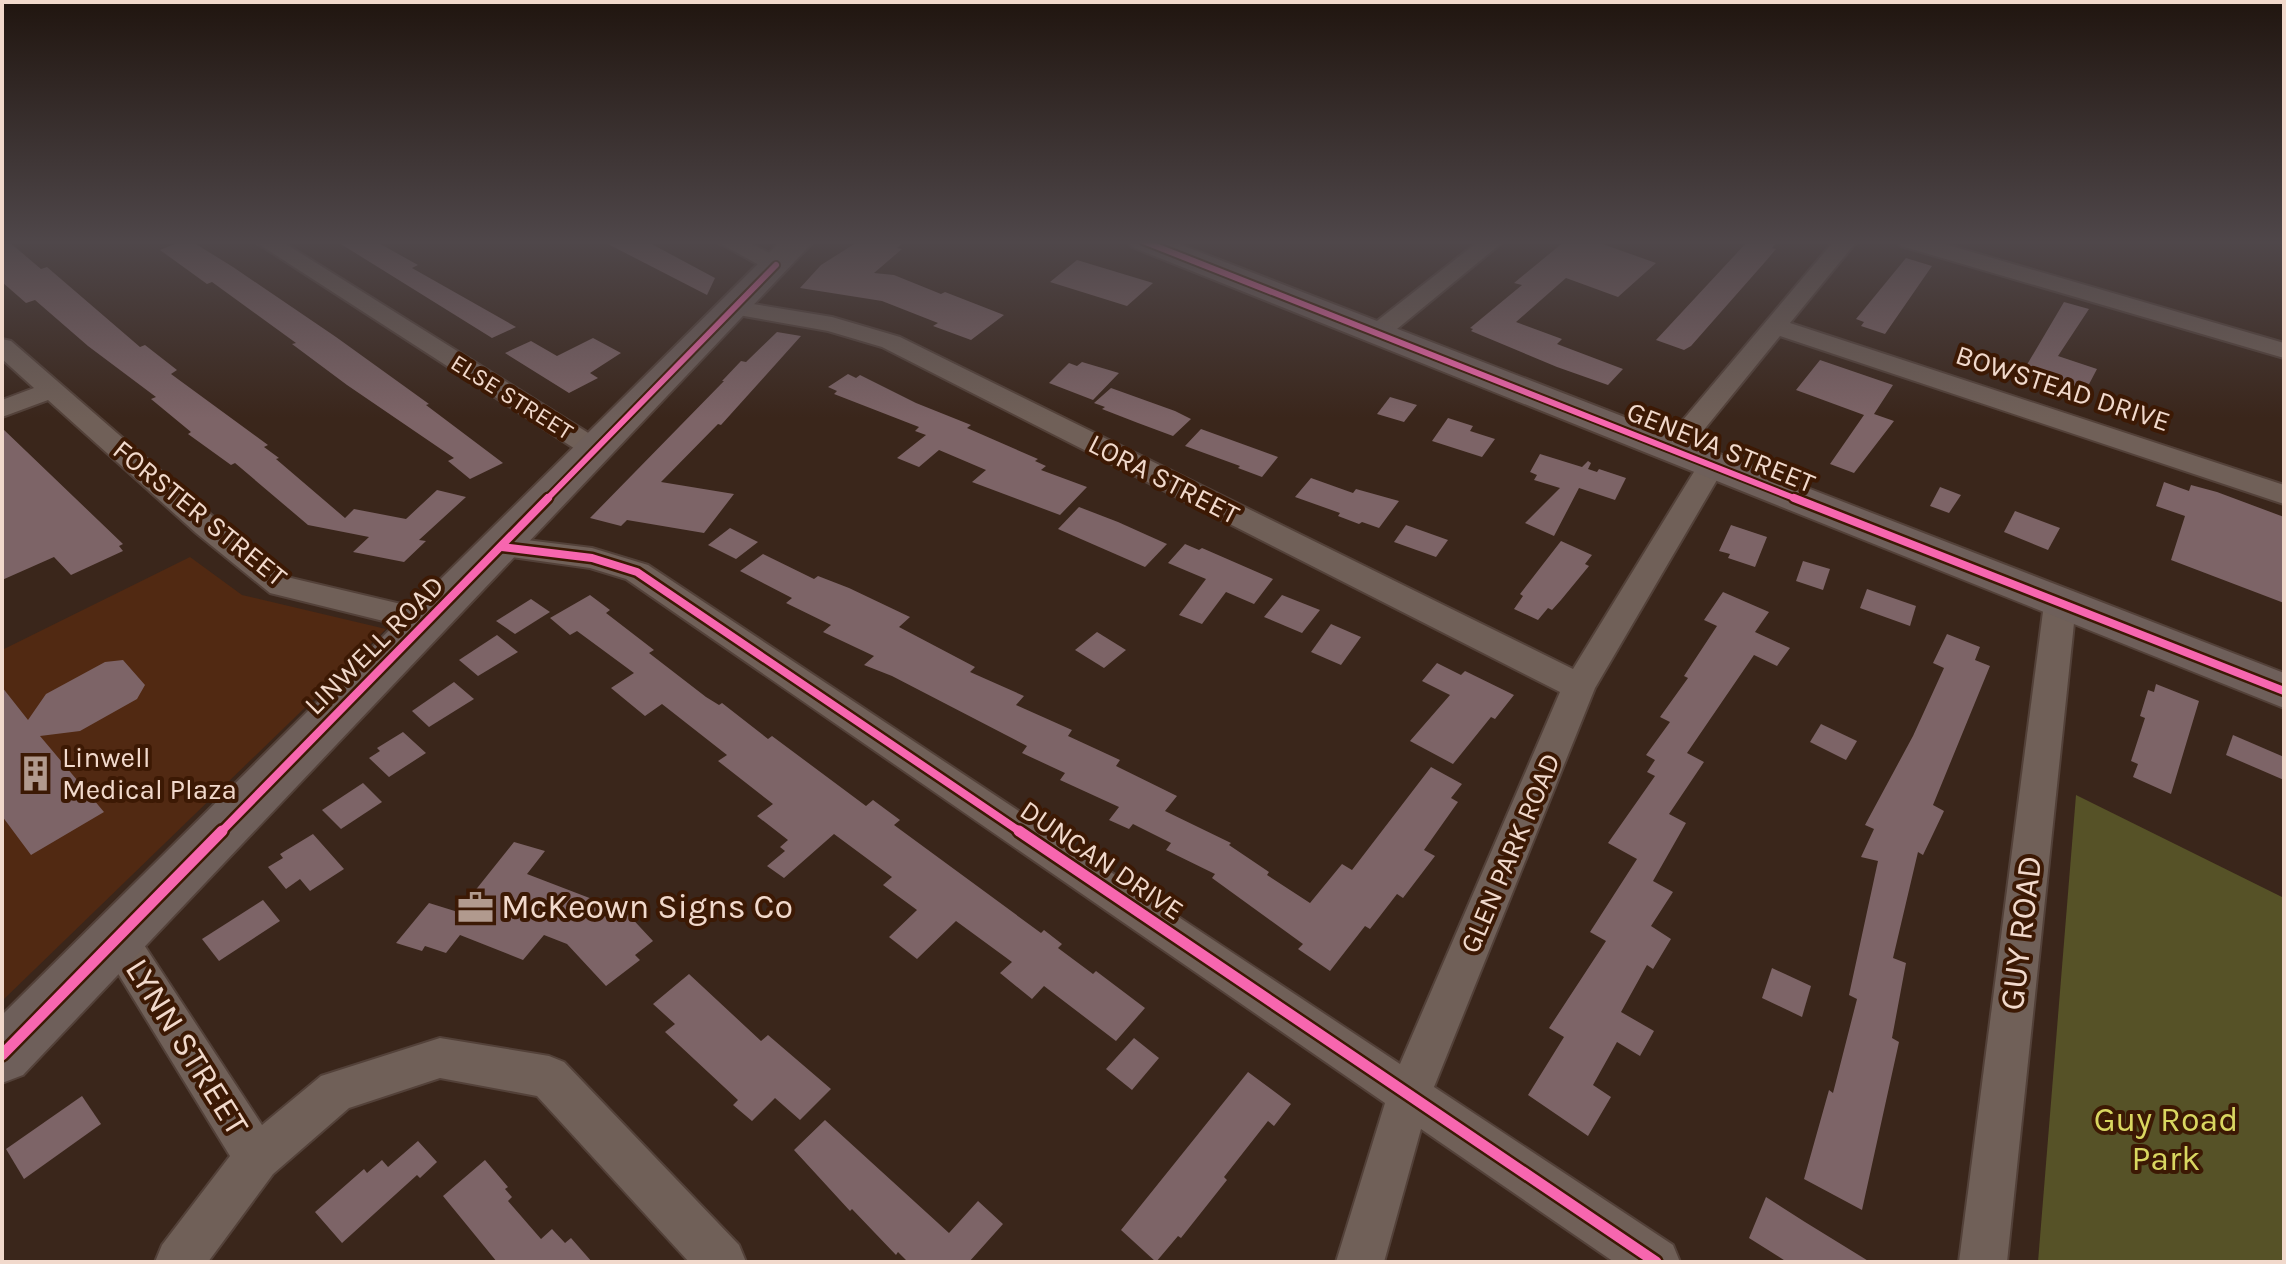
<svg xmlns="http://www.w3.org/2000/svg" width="2286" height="1264" font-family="Karla,sans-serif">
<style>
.built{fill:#512912}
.green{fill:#565227}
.building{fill:#7d6467}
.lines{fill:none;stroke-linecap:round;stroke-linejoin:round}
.street-casing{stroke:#534139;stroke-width:4}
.secondary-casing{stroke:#534139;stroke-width:4}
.street{fill:#706058;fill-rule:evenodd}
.secondary{fill:#6e5f5a;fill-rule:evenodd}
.cycleway-far2-casing{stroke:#3c1904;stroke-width:10}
.cycleway-far1-casing{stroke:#3c1904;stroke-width:13}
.cycleway-casing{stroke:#3c1904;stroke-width:16}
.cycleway-far2{stroke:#f766af;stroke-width:6}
.cycleway-far1{stroke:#f766af;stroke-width:8}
.cycleway{stroke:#f766af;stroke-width:11}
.labels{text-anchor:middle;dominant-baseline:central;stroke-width:8;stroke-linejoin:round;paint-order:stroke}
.far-street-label{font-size:24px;fill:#f1d9cc;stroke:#3c1904}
.street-label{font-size:28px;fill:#f1d9cc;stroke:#3c1904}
.poi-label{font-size:28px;fill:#f1d9cc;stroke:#3c1904;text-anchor:start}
.near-poi-label{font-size:34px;fill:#f1d9cc;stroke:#3c1904;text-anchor:start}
.near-street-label{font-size:34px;fill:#f1d9cc;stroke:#3c1904}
.near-park-label{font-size:34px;fill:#d9d760;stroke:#3c1904}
</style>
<rect width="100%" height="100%" fill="#3a261b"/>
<path class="built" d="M190,557L242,595L386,629L2,1001V650Z"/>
<path class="green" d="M2076,795L2284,898V1262H2038Z"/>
<g class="building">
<path d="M2,241H8L41,269L47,267L140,347L145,345L177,370L171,374L268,445L264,447L279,458L276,459L345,518L354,509L406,519L437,490L466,497L419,540L426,541L404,562L353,552L369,537L308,525L235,463L231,465L188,434L191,432L151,399L156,397L88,346L35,300L26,303L2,282Z"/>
<path d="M182,241H191L233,267L336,337L429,404L426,405L503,463L470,479L448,461L454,458L347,385L292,344L296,343L212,282L207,284L160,250Z"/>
<path d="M336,241H375L418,265L412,268L516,327L492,338Z"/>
<path d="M602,241H646L715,278L707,295Z"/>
<path d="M859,241H905L897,248L902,249L874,273L894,275L941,294L945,292L1004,315L971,340L933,326L938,323L882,301L800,288L821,265Z"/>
<path d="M1565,241H1594L1656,263L1618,297L1566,278L1516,322L1562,339L1557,344L1623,369L1608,385L1557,367L1471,331L1473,329L1470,328L1522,285L1514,283Z"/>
<path d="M1748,241H1777L1772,248L1776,249L1765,262L1691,346L1684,350L1656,340Z"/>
<path d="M1906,258L1932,266L1885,334L1861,326L1864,322L1856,319Z"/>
<path d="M1077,260L1153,283L1127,306L1050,282Z"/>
<path d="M2064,302L2089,309L2058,356L2097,369L2086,390L2025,368Z"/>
<path d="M777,332L801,336L721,425L718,424L661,482L734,494L704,533L627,520L621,526L590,518L724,381H722L741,361L746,362Z"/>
<path d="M593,338L621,353L590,373L598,378L569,393L505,353L531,341L557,356Z"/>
<path d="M1820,360L1893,385L1874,414L1894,421L1854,473L1830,464L1864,415L1796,390Z"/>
<path d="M1082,362L1119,373L1093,400L1049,383L1069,363L1077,366Z"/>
<path d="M848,374L856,378L860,375L916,403L971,425L967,428L1038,459L1035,461L1046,466L1041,470L1087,487L1060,515L972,482L986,470L939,450L919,467L897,458L926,435L915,431L919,427L834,394L837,391L828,387Z"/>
<path d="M1111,388L1175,411L1191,419L1173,436L1138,423L1102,409L1105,407L1094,403Z"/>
<path d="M1390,397L1417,405L1404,422L1377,414Z"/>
<path d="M1448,418L1473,426L1470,431L1495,439L1482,457L1432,441Z"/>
<path d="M2,428L123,544L119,546L123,551L71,575L54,557L2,580Z"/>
<path d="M1201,429L1278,457L1262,477L1238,468L1240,466L1185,446Z"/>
<path d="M1540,454L1582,467L1588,461L1591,463L1588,469L1597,472L1599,469L1626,478L1615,500L1579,488L1554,536L1525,523L1560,488L1534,480L1537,475L1530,472Z"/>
<path d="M1311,478L1353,493L1356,489L1399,501L1379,528L1362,522L1359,524L1338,516L1340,513L1295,497Z"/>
<path d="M2164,482L2189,491L2191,485L2217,492L2284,517V603L2171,560L2185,516L2156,506Z"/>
<path d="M1940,487L1961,495L1949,513L1930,506Z"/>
<path d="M1079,507L1118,522L1167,544L1145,567L1058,529Z"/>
<path d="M2015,511L2060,528L2048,550L2004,532Z"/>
<path d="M1406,525L1448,540L1436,557L1394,542Z"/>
<path d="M1731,525L1767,537L1755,567L1728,558L1730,554L1719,551Z"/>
<path d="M730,528L758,542L736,559L708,545Z"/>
<path d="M1561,541L1592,555L1585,564L1589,566L1561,600L1552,610L1548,608L1538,620L1514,609L1523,596L1520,594Z"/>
<path d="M1185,544L1199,550L1202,548L1273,579L1254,604L1226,592L1202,624L1179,615L1206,579L1168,563Z"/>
<path d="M763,554L814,579L818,576L849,588L910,617L899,627L975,667L970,672L1024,696L1016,705L1072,730L1068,736L1120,760L1116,766L1177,796L1165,811L1231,843L1229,845L1269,872L1267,875L1310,903L1342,864L1352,870L1431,767L1462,784L1451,798L1458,802L1424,850L1435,856L1403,898L1397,894L1370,929L1365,926L1330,971L1298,949L1303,944L1212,878L1215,874L1166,850L1171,843L1133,824L1129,829L1109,820L1119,807L1060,780L1065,773L1022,753L1027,746L892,676L864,665L874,656L823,632L831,625L786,603L792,598L740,571Z"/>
<path d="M1803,561L1830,569L1823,590L1796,581Z"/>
<path d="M1867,589L1916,606L1910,626L1860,608Z"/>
<path d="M1723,592L1769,612L1755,632L1790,648L1777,666L1754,655L1687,753L1704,762L1669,814L1686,823L1653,881L1673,892L1651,926L1671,939L1653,969L1647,965L1621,1012L1654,1031L1640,1056L1617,1042L1593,1085L1611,1097L1588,1136L1528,1095L1564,1037L1549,1028L1606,941L1590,932L1637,859L1608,843L1655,776L1647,772L1655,760L1646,755L1670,722L1660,717L1688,678L1684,676L1717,626L1704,620Z"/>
<path d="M590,595L610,610L606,613L654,650L649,653L706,697L719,705L722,703L768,739L772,736L866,806L873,800L900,820L894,825L1041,933L1044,930L1062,944L1058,948L1093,974L1096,971L1145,1008L1116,1041L1044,986L1032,999L1000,973L1012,962L956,921L917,959L889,937L917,910L883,885L892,877L834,834L784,878L767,866L785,851L780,847L788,840L757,816L773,804L718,761L727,755L662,704L645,716L611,688L634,673L577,631L570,635L550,618Z"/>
<path d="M1282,595L1320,610L1302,633L1264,617Z"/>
<path d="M531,599L550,612L515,634L496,621Z"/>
<path d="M1331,624L1361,637L1341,665L1311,652Z"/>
<path d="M1097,632L1126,650L1104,668L1075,650Z"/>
<path d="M1947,634L1980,647L1975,660L1990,666L1933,805L1944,811L1923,855L1918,852L1893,958L1906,963L1892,1038L1899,1042L1862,1210L1804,1179L1829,1090L1833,1093L1857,999L1849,995L1878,861L1861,857L1874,829L1865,825L1913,736L1944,668L1933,663Z"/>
<path d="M497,635L518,652L478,676L459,660Z"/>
<path d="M123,660L145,685L137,699L80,731L40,736L104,812L31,855L2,816V687L28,720L46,694L105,662Z"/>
<path d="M1437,663L1461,675L1465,671L1514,695L1495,719L1491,717L1453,764L1410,741L1450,695L1422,681Z"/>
<path d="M454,682L474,699L429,727L412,711Z"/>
<path d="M2156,684L2199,701L2171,794L2133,777L2138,764L2131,761L2145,718L2140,716L2148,690L2154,692Z"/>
<path d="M1821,724L1857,741L1846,760L1810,742Z"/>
<path d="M403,732L426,753L389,777L369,758L380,751L377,748Z"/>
<path d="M2233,735L2284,757V780L2226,755Z"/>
<path d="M363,783L382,802L341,829L322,810Z"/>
<path d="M313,834L344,869L310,891L300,879L286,889L268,867L283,858L280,854Z"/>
<path d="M514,842L545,851L527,874L626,912L653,941L635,955L640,960L606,986L567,944L544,935L523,960L460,935L446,953L425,946L422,951L396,943L429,903L458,912Z"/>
<path d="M263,900L280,921L219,961L202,939Z"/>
<path d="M1772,968L1811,986L1802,1017L1762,998Z"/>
<path d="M689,974L761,1041L768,1035L831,1089L800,1120L775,1098L752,1121L733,1105L738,1100L665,1032L675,1024L653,1004Z"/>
<path d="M1134,1038L1159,1058L1132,1090L1106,1069Z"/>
<path d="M1248,1072L1291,1104L1274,1126L1268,1121L1224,1177L1227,1180L1181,1238L1178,1236L1156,1262L1121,1230Z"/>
<path d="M82,1096L101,1124L24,1179L6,1149Z"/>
<path d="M825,1120L949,1233L978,1201L1003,1224L969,1262H908L898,1252L896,1255L852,1209L850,1211L794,1150Z"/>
<path d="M418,1141L437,1162L420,1178L417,1175L342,1243L315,1212L364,1169L367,1173L382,1160L388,1167Z"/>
<path d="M485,1160L508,1187L505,1189L512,1197L508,1201L541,1239L552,1229L565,1243L571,1238L592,1262H497L443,1196Z"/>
<path d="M1766,1197L1805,1222L1870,1262H1787L1749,1238Z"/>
</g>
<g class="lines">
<defs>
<g id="street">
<path d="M254,241H281L606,444L610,450L606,456L596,458L586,456Z"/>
<path d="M716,241H745L784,260L787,265L784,270H768Z"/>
<path d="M1479,241H1504L1386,338H1368L1365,333L1368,328Z"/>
<path d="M1834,241H1857L1790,323L2284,485V504L1780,336L1681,458L1671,460L1661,458L1657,452L1661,446Z"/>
<path d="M1898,241H1934L2284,343V358L1901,246Z"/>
<path d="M735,301L832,317L900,337L1573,669L1700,462L1710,459L1720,462L1724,468L1595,688L1434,1087L1673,1245L1680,1262H1614L1421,1129L1384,1262H1336L1385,1103L626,579L590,568L491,554L487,547L491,540L502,537L592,548L648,565L1400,1064L1560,692L882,347L828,331L727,313L723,308L727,303Z"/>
<path d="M2,339L11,341L216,519L291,578L439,613L444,621L439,629L428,632L270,593L196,533L48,400L2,417V400L34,388L2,359Z"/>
<path d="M2060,593L2071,596L2076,604L2007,1262H1959L2044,604L2049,596Z"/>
<path d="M117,920L131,925L262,1125L321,1076L440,1038L549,1056L564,1062L739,1245L746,1262H689L537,1096L440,1078L349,1108L273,1174L208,1262H155L162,1245L230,1156L103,949L97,937L103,925Z"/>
</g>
<g id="secondary">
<path d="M781,241H814L23,1075L2,1083V1015Z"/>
<path d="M1128,241H1171L2284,673V708L1132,247Z"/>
</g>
</defs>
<use href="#street" class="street-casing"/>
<use href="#secondary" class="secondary-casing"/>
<use href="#street" class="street"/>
<use href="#secondary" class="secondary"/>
<defs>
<g id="cycleway-far2">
<path d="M1143,241L1799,500"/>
<path d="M546,500L776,265"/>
</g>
<g id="cycleway-far1">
<path d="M1794,498L2284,691"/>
<path d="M502,547L592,558L637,572L1022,833"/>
<path d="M220,833L548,498"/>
</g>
<g id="cycleway">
<path d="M1019,831L1656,1262"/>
<path d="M2,1055L222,831"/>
</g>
</defs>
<use href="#cycleway-far2" class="cycleway-far2-casing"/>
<use href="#cycleway-far1" class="cycleway-far1-casing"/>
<use href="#cycleway" class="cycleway-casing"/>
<use href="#cycleway-far2" class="cycleway-far2"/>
<use href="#cycleway-far1" class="cycleway-far1"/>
<use href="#cycleway" class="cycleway"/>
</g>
<linearGradient id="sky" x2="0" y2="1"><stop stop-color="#20150f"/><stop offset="0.58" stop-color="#4f474a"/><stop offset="1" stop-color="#4f474a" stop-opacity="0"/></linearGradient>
<rect width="2286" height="418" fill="url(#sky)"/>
<defs>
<symbol id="building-bare" viewBox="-9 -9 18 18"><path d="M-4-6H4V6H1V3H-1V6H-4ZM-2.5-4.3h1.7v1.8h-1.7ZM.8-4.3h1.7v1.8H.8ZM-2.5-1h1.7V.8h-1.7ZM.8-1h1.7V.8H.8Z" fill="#b19a8e" stroke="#3c1904" stroke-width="2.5" paint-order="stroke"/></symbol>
<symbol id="office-bare" viewBox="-9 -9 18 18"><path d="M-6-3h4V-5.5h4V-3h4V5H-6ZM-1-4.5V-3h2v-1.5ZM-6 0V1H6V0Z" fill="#b19a8e" stroke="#3c1904" stroke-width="2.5" paint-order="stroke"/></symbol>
</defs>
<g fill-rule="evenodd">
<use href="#building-bare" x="10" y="748" width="51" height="51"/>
<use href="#office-bare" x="450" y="882" width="51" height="51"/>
</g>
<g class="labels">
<g class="far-street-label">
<text transform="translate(512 397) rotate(32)">ELSE STREET</text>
</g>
<g class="street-label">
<text transform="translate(2063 388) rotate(18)">BOWSTEAD DRIVE</text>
<text transform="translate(1721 447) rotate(22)">GENEVA STREET</text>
<text transform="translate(1164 479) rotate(27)">LORA STREET</text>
<text transform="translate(200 513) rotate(39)">FORSTER STREET</text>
<text transform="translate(374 645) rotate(-45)">LINWELL ROAD</text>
<text transform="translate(1510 853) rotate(-67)">GLEN PARK ROAD</text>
<text transform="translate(1102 860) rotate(34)">DUNCAN DRIVE</text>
</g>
<g class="poi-label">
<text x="62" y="757">Linwell<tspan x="62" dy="32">Medical Plaza</tspan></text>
</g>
<g class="near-poi-label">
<text x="501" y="907">McKeown Signs Co</text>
</g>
<g class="near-street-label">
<text transform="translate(2021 933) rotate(-83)">GUY ROAD</text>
<text transform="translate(187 1047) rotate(58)">LYNN STREET</text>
</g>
<g class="near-park-label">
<text x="2166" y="1120">Guy Road<tspan x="2166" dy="39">Park</tspan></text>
</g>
</g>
<rect width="2286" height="1264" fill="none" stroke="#f1d9cc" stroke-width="8"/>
</svg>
